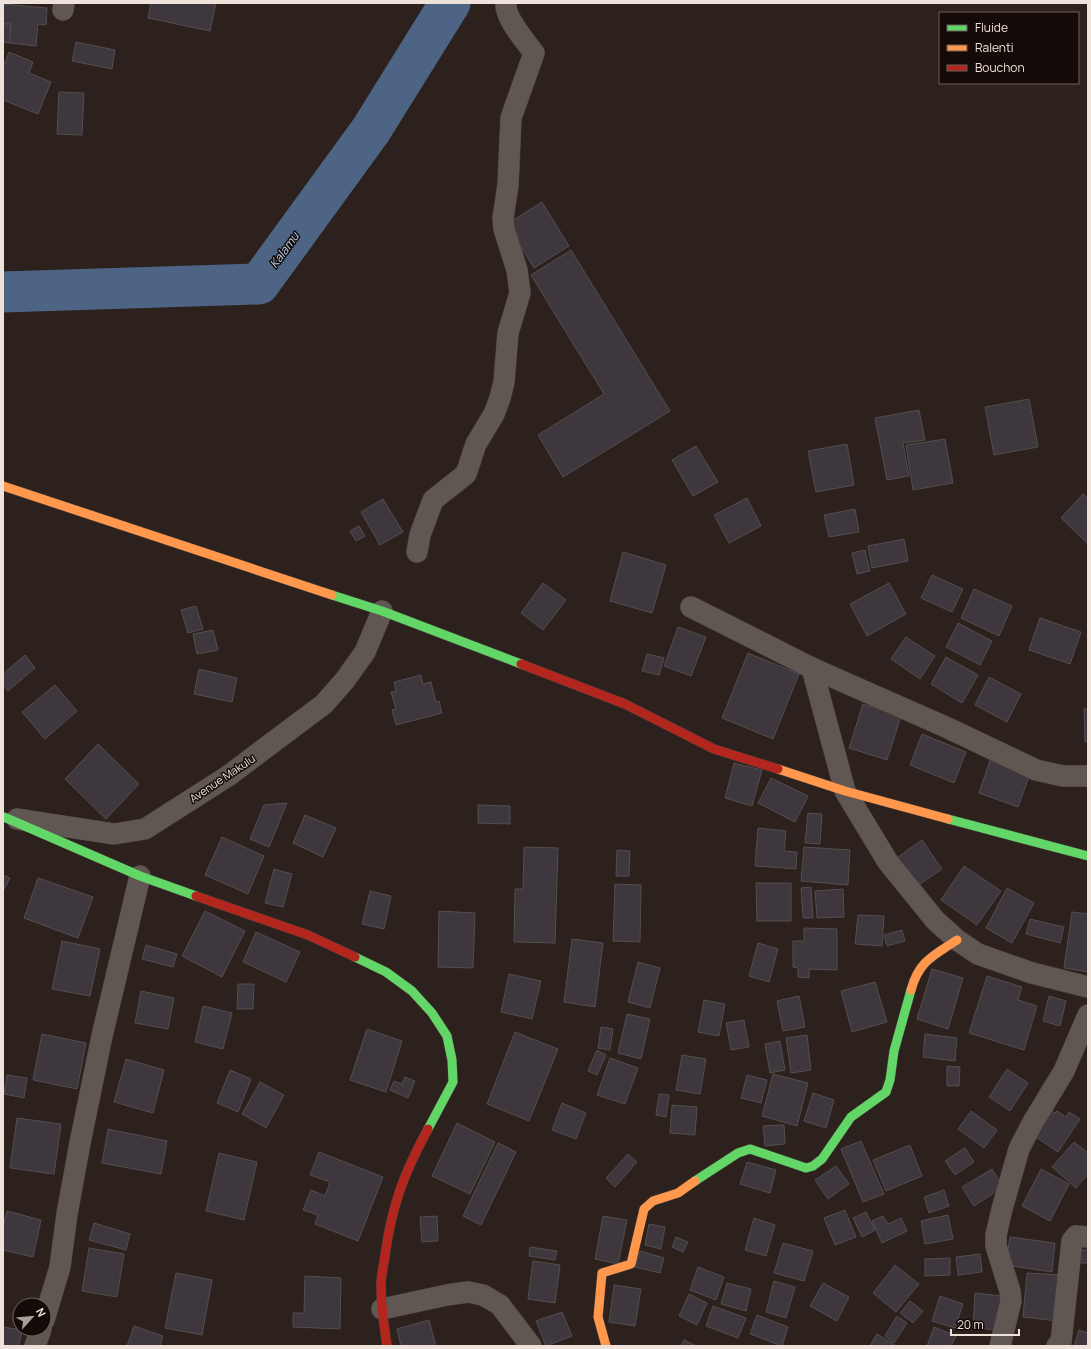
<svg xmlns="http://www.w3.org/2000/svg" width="1091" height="1349" font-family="Manrope,sans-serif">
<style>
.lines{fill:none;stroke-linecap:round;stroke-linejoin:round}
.river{stroke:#4d6485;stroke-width:41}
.building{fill:#3e383e;stroke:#534e4f}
.street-casing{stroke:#483e3a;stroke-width:22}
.fast-casing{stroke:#483e3a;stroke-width:10}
.slow-casing{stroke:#483e3a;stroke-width:10}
.jam-casing{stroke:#483e3a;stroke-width:10}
.street{stroke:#605753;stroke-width:21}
.fast{stroke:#63d668;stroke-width:9}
.slow{stroke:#ff974d;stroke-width:9}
.jam{stroke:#b3261e;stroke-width:9}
.labels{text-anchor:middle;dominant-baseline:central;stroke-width:3;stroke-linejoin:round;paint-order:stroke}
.street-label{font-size:11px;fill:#efe2db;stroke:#140b08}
.water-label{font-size:12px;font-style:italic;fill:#b8d2f6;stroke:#140b08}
</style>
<rect width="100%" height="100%" fill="#2c211c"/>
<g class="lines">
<path class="river" d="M3,292L259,284L371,130L450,3"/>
</g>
<g class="building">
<path d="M151,3H216L210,31L148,18Z"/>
<path d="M3,4L47,8L46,25L38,24L36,46L9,43L11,24H3Z"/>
<path d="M3,24H11L9,43L3,42Z"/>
<path d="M76,42L115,50L112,69L72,61Z"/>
<path d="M9,52L33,62L29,73L51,82L38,114L3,100V68Z"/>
<path d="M59,92L84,93L82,135L57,134Z"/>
<path d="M542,202L569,246L534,268L507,224Z"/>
<path d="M571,250L670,411L563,477L538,435L604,394L531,275Z"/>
<path d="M1029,399L1038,447L994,455L985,407Z"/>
<path d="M919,410L925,440L903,443L909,476L887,480L875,418Z"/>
<path d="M945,439L953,483L913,490L906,445Z"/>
<path d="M847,444L854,485L816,492L808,451Z"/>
<path d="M696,446L718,482L693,496L672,460Z"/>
<path d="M1083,494L1088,498V544L1061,518Z"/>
<path d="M747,498L761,526L729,543L714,515Z"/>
<path d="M383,499L403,532L380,545L361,512Z"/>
<path d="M855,509L859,532L829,537L824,515Z"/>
<path d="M359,526L365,536L356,541L350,531Z"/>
<path d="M904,539L908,561L872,568L868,546Z"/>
<path d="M865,550L870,571L857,574L852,553Z"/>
<path d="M623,552L666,565L652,613L610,601Z"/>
<path d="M932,575L963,589L952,612L921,598Z"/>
<path d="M543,583L566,600L543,630L521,613Z"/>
<path d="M889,583L906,614L867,636L850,604Z"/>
<path d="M974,589L1012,606L999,636L961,618Z"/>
<path d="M196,606L203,629L188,633L181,610Z"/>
<path d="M1040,618L1081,632L1070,664L1029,650Z"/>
<path d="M958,623L992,641L980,665L946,647Z"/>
<path d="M678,627L706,637L691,676L664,666Z"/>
<path d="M213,630L218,650L197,654L193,634Z"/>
<path d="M906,637L935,656L920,679L891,659Z"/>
<path d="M748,653L799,674L773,739L722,718Z"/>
<path d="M647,654L664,658L659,675L642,671Z"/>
<path d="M25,655L35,668L8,691L3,685V674Z"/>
<path d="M946,657L978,675L962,703L931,684Z"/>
<path d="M199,669L237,678L232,702L194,694Z"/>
<path d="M421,675L423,684L431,682L436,702L439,701L442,713L396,725L392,710L396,709L391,692L396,691L394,682Z"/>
<path d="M989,677L1021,694L1007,722L975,705Z"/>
<path d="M55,685L77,711L45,739L22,712Z"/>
<path d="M863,704L901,716L887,760L849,748Z"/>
<path d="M1084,709H1088V741L1085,742Z"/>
<path d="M922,734L966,752L954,783L910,765Z"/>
<path d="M98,744L139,784L106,819L65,779Z"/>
<path d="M990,760L1030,774L1018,807L979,793Z"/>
<path d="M734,763L762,770L752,806L725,798Z"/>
<path d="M771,778L808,796L795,822L758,803Z"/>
<path d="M287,803L269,847L250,839L264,805Z"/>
<path d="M478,805L510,806V824L478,823Z"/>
<path d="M808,813L822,814L820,844L805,843Z"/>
<path d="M305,815L336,828L323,857L293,843Z"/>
<path d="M758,828L786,831L784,851L797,852L796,869L755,866Z"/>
<path d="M222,837L264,856L248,894L205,875Z"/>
<path d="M922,840L942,869L917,886L898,857Z"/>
<path d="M524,847L558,848L555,943L514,942L515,889H523Z"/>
<path d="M804,847L850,850L848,885L801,881Z"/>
<path d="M617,850L630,851L629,876H616Z"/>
<path d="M964,866L1001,891L977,925L941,900Z"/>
<path d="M274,869L292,874L283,907L265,903Z"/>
<path d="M3,875L10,878L3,891Z"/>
<path d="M38,878L93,897L78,938L24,918Z"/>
<path d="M756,883H791V921H757Z"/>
<path d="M615,884L641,885L640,942L613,941Z"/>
<path d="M811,887L813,918H803L801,888Z"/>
<path d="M1007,888L1034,903L1012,943L986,928Z"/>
<path d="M843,889L844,917L817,918L815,891Z"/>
<path d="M370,891L391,896L384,929L362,924Z"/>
<path d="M205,911L245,931L222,977L182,956Z"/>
<path d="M439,911L475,913L473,968L438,967Z"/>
<path d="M1072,912L1088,914V972L1064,968Z"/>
<path d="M858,915L884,916L882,946L855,944Z"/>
<path d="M1030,919L1064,927L1060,943L1026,934Z"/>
<path d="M804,928L837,929V970L809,969V978L798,977V968L793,967V941H804Z"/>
<path d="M902,930L905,941L887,946L884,935Z"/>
<path d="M256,932L300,952L286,982L243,962Z"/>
<path d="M572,939L603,943L595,1007L564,1002Z"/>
<path d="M62,941L100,949L90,996L52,989Z"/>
<path d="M758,943L778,949L769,982L749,976Z"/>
<path d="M146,945L177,954L173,967L142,959Z"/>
<path d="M638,962L660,968L650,1008L628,1002Z"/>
<path d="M932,969L963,978L948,1029L917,1019Z"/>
<path d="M509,974L541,981L532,1019L501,1012Z"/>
<path d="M987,976L1022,987L1018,1000L1037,1006L1024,1050L969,1033Z"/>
<path d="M875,982L887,1022L852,1032L841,991Z"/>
<path d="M238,984H254L253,1009H237Z"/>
<path d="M141,991L174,998L168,1029L135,1023Z"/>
<path d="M799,996L805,1027L783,1031L777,1001Z"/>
<path d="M1049,996L1066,1001L1060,1026L1043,1021Z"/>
<path d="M704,1000L725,1004L719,1036L698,1032Z"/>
<path d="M203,1006L232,1013L223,1049L195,1042Z"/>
<path d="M627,1014L650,1019L641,1059L618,1053Z"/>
<path d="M744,1020L749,1047L731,1050L726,1023Z"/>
<path d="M601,1027L613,1029L610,1050L598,1048Z"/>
<path d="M367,1029L402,1041L386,1092L350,1080Z"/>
<path d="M515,1032L558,1049L529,1121L487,1104Z"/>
<path d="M42,1034L86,1043L77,1089L33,1080Z"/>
<path d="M925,1034L957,1038L955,1061L923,1057Z"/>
<path d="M807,1035L811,1070L791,1073L786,1038Z"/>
<path d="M780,1041L785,1070L770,1073L765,1044Z"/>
<path d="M597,1050L606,1055L597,1075L588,1071Z"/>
<path d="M682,1055L706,1059L700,1094L676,1090Z"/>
<path d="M610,1058L638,1068L625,1104L597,1095Z"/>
<path d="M126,1059L164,1070L153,1113L114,1102Z"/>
<path d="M947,1066L960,1067L959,1086H947Z"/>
<path d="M1007,1069L1028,1083L1010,1111L989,1097Z"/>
<path d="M230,1070L251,1079L238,1112L217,1103Z"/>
<path d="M773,1074L808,1083L797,1126L762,1116Z"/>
<path d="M7,1075L27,1078L24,1098L4,1094Z"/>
<path d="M747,1075L767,1080L761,1103L741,1098Z"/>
<path d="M405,1077L415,1081L408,1098L390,1090L394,1081L402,1084Z"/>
<path d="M260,1082L284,1095L266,1128L242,1114Z"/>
<path d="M813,1093L834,1100L826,1128L804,1121Z"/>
<path d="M659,1094L669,1095L666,1117L656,1115Z"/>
<path d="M562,1103L586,1113L576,1139L552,1130Z"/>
<path d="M672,1105L697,1107L695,1135L670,1133Z"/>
<path d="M1047,1108L1055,1113L1057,1111L1066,1117L1069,1112L1080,1119L1058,1152L1030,1133Z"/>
<path d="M971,1111L997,1130L984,1148L958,1129Z"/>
<path d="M17,1118L61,1124L54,1174L10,1168Z"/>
<path d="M457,1123L495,1142L470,1194L432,1176Z"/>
<path d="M784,1125L785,1144L765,1146L763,1126Z"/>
<path d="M108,1129L167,1141L161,1174L102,1163Z"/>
<path d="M861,1141L884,1194L863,1202L841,1149Z"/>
<path d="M1074,1142L1088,1153V1174L1076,1188L1052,1167Z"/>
<path d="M498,1143L516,1152L481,1225L463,1216Z"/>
<path d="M910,1145L922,1176L886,1191L873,1160Z"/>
<path d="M965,1148L974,1162L955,1175L945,1161Z"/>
<path d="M319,1152L383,1177L358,1241L315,1224L318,1215L303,1210L311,1190L325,1196L330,1182L310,1175Z"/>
<path d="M219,1153L257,1162L244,1220L206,1211Z"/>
<path d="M628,1154L637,1162L615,1187L606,1178Z"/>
<path d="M747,1162L776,1170L770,1193L740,1184Z"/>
<path d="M836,1166L849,1184L828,1199L815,1180Z"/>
<path d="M992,1169L1003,1187L974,1206L962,1187Z"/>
<path d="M1041,1169L1069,1184L1050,1221L1022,1206Z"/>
<path d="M944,1190L949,1206L929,1213L924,1197Z"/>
<path d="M845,1210L856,1237L835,1245L824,1218Z"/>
<path d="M7,1211L41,1220L33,1257L3,1250V1226Z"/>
<path d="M866,1212L875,1230L862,1237L853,1218Z"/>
<path d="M948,1215L953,1239L925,1244L921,1221Z"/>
<path d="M437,1216L438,1241L422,1242L420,1217Z"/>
<path d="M603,1216L627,1220L618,1264L595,1259Z"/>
<path d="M883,1216L888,1224L901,1218L907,1231L882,1243L872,1221Z"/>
<path d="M754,1218L775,1225L766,1256L745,1250Z"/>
<path d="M94,1223L130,1234L126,1250L89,1240Z"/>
<path d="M649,1224L665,1227L661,1249L645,1245Z"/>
<path d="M676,1237L688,1242L683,1252L672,1247Z"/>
<path d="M1010,1237L1055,1243L1052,1272L1006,1265Z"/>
<path d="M783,1243L813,1251L804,1281L774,1273Z"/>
<path d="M530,1247L557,1251L555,1260L529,1256Z"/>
<path d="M89,1248L124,1254L117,1297L82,1291Z"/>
<rect x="1080" y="1250" width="8" height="13"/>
<path d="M640,1251L664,1258L660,1273L635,1267Z"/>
<path d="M980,1254L982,1272L958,1275L956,1257Z"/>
<path d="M950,1258V1275L925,1276V1259Z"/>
<path d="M533,1261L560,1265L555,1303L528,1299Z"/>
<path d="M895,1265L919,1284L896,1312L873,1293Z"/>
<path d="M698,1267L724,1277L716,1300L690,1290Z"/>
<path d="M176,1273L212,1280L202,1335L165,1328Z"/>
<path d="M1027,1273L1061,1275L1058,1321L1023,1317Z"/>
<path d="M305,1276L341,1278L340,1329L293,1327V1313H304Z"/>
<path d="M774,1281L795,1287L786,1318L766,1312Z"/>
<path d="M727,1283L751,1289L746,1311L721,1304Z"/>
<path d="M823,1283L849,1297L837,1321L810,1306Z"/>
<path d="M614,1285L641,1289L635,1326L609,1322Z"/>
<path d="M975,1293L1002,1296L1000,1330L973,1328Z"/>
<path d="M689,1294L707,1303L697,1325L679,1316Z"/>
<path d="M940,1296L963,1304L955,1328L932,1321Z"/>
<path d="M910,1301L923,1311L913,1323L900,1313Z"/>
<path d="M713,1306L746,1318L738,1338L706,1326Z"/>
<path d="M562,1312L572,1336L546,1346L536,1321Z"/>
<path d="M757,1315L788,1327L782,1346L750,1334Z"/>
<path d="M897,1316L907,1323L894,1343L885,1336Z"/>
<path d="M429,1320L436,1346H401L397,1329Z"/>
<path d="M134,1326L163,1336L160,1346H127Z"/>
<path d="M3,1327L22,1330L19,1346H3Z"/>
<path d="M934,1327L956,1336L951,1346H927Z"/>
<path d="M1079,1330L1088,1333V1346H1074Z"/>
<path d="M877,1334L896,1346H870Z"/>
<path d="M684,1340L696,1346H681Z"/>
</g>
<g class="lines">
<defs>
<g id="street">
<path d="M63,10L64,3"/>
<path d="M417,552L420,535L433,500L466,474L476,444L494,414L500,398L504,382L508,333L520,293L517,270L504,229L503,218L508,185L511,118L534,53C526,42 504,17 506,3"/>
<path d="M691,607L812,668L948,728L1036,770L1063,776H1088"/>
<path d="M812,668L845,791L888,862L935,920L957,940L978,954L1032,973L1088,987"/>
<path d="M17,819L114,834L145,829L228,776L324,704L345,680L365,652L382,611"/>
<path d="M382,1309L447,1295L468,1292L483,1295L500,1305L531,1346"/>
<path d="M44,1320L60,1267L67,1214L80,1143L102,1036L140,876"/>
<path d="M35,1346L41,1329"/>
<path d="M1000,1346L1011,1301L1010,1291L996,1246V1235L1002,1209L1019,1149L1033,1122L1064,1071L1088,1015"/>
<path d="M1057,1346L1061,1342L1072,1241L1076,1236L1088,1237"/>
</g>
<g id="fast">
<path d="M332,595L382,611L521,664"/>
<path d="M4,817L140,876L196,896"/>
<path d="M948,819L1088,856"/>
<path d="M355,957L386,972L412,991L432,1013L447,1036L452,1060L453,1082L428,1129"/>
<path d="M695,1181L738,1153L750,1149L806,1168L813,1166L822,1159L851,1117L886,1092L890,1080L894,1051L911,990"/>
</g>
<g id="slow">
<path d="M3,486L332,595"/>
<path d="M778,769L845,791L948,819"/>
<path d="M911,990C919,961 933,956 957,940"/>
<path d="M606,1346L598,1317L602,1273L631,1264L644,1209L653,1201L678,1193L695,1181"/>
</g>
<g id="jam">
<path d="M521,664L625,704L714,749L778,769"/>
<path d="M196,896L308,935L355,957"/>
<path d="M387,1346C384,1326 381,1306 381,1285C381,1275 384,1265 385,1255C392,1205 404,1173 428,1129"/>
</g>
</defs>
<use href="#street" class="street-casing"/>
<use href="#fast" class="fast-casing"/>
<use href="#slow" class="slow-casing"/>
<use href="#jam" class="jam-casing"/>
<use href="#street" class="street"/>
<use href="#fast" class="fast"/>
<use href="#slow" class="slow"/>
<use href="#jam" class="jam"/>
</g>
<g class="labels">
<g class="street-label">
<text transform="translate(222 778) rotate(-34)">Avenue Makulu</text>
</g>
<g class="water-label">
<text transform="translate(284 250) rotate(-54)">Kalamu</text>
</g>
</g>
<rect width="1091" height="1349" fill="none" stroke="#efe2db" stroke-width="8"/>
<rect x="939" y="12" width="140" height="72" fill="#140b08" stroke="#6c615c"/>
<rect x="947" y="25" width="20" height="6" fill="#63d668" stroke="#6c615c"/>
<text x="975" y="32" font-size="12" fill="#efe2db">Fluide</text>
<rect x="947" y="45" width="20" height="6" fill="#ff974d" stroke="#6c615c"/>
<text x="975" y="52" font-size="12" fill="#efe2db">Ralenti</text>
<rect x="947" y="65" width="20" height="6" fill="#b3261e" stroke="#6c615c"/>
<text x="975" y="72" font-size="12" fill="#efe2db">Bouchon</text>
<g transform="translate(32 1317) rotate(63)"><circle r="19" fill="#140b08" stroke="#6c615c"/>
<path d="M0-3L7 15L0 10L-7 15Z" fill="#ab9e98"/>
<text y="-6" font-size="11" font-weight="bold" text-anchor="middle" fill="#efe2db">N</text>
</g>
<path d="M951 1329v6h68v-6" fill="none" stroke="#efe2db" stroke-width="2"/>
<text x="957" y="1329" font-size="12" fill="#efe2db" stroke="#140b08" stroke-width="3" paint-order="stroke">20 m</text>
</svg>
